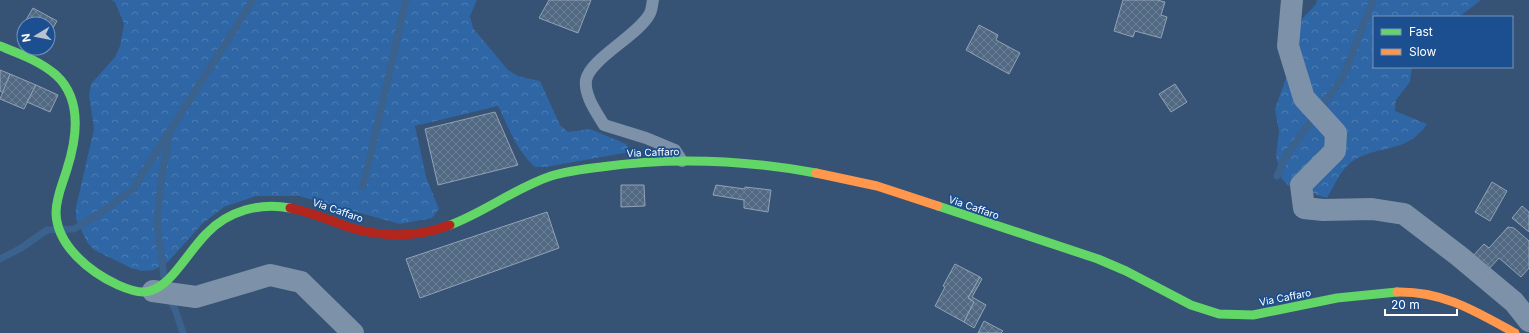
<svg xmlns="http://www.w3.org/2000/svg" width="1529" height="333" font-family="Inter,sans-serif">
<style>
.forest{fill:url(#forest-crowns)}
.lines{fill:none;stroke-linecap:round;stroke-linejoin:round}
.stream{stroke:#3b618d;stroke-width:7}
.building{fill:url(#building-cross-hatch);stroke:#92a2b6}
.lane{stroke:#7d92a8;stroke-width:12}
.street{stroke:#7d92a8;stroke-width:22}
.fast{stroke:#63d668;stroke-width:9}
.slow{stroke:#ff974d;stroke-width:9}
.jam{stroke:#b3261e;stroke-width:9}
.labels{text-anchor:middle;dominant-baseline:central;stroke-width:3.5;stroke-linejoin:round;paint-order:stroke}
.street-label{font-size:10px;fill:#fff;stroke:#1b4f8f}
</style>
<defs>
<pattern id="forest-crowns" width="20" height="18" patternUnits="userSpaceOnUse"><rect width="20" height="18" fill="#2f66a5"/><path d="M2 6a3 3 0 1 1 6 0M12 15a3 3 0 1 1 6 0" fill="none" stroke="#4e7db2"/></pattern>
<pattern id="building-cross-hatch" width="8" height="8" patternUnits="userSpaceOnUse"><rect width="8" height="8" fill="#526984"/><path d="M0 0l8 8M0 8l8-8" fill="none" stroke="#6c8096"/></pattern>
</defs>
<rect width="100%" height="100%" fill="#365274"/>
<g class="forest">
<path d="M111,0H477L470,16L473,28L508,70L518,76L540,81L560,125L568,132L590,129L626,144L630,152L546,167H535C516,150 509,128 498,106L415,126L426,177L439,209L432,218L400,224L299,196H256L224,207L202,224L168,262L154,270L142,271L131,268L94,250L87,242L76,219V207L94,129L89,95L91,84L115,57L120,46L124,24L115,2Z"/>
<path d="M1317,0H1481L1459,17H1374V67H1412L1410,82L1396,100L1395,111L1427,124C1405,157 1370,143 1347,166C1339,174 1333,188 1327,198L1289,186L1281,178L1276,155L1279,132L1275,109L1286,78L1288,34L1316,4Z"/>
</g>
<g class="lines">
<g class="stream">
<path d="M1277,176L1286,156L1343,77L1373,0"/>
<path d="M363,187L406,0"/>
<path d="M0,259L21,248L47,230L74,229L102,212L133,189L253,0"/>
<path d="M164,277L157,223L162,174L169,137"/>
<path d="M169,298L175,309L183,333"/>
</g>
</g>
<g class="building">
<path d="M549,0H591L578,33L539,18Z"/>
<path d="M1123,0H1157L1165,2L1161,15L1167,17L1161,38L1135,31L1133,37L1114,31Z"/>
<path d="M33,8L57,21L48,36V24H32L26,20Z"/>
<path d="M979,25L998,35L996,40L1020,53L1009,74L966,50Z"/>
<path d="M0,70L10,74L3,93L0,91Z"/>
<path d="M10,74L36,85L24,109L0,99Z"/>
<path d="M1175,84L1187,102L1171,112L1159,94Z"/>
<path d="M36,85L58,95L50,112L27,102Z"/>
<path d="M495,112L518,165L438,185L425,129Z"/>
<path d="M1492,182L1507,191L1490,221L1475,212Z"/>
<path d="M621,185H644L645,206L621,207Z"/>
<path d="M716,185L745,189V187L771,190L768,212L744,208V200L713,195Z"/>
<path d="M1522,206L1529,212V232L1512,218Z"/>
<path d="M547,212L559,248L420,298L406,259Z"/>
<path d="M1508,227L1514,228L1529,241V268L1521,277L1499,258L1487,271L1472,257L1484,244L1489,248Z"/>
<path d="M955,264L980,277L968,298L974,302L964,322L935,306L945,287L943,286Z"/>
<path d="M980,277L982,279L972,297L986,305L974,328L964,322L974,302L968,298Z"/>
<path d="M984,321L1003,331L1001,333H978Z"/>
</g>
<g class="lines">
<path class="lane" d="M653,0C652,4 652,11 649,15C637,36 590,59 586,80C584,96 597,113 604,125L646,138L675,150L682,161"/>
<g class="street">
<path d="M1292,0L1288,46L1304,98L1336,133L1335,151L1301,185L1304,208L1323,210L1372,209L1404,214L1459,256L1514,302L1529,321"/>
<path d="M153,291L196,297L270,275L301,282L353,333"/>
</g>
<g class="fast">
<path d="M0,46C20,54 40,61 56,75C82,99 77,138 67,169C63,183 56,197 56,213C57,246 90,272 118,285C127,289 141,294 150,291C163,287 172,276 180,266C189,255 197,243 207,233C228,211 260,202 290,208"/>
<path d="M938,206L1098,259L1126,271L1191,305L1219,314L1253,315L1337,298L1397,292"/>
<path d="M450,225C485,212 515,188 551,176C567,171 584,169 601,167C672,157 745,160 816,173"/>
</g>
<g class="slow">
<path d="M816,173L877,186L938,206"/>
<path d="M1397,292C1443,291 1475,311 1515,333"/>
</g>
<path class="jam" d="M290,208C310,212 329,220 348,227C383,238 416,238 450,225"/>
</g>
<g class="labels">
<g class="street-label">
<text transform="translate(653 152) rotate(-2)">Via Caffaro</text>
<text transform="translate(974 207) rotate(19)">Via Caffaro</text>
<text transform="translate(338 210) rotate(19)">Via Caffaro</text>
<text transform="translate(1285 297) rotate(-11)">Via Caffaro</text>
</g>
</g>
<rect x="1373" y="16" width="140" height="52" fill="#1b4f8f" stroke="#7695bc"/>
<rect x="1381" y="29" width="20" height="6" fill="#63d668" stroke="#7695bc"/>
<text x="1409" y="36" font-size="12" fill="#ffffff">Fast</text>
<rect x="1381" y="49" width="20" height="6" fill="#ff974d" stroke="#7695bc"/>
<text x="1409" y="56" font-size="12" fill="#ffffff">Slow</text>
<g transform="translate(36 36) rotate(260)"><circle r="19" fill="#1b4f8f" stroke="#7695bc"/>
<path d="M0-3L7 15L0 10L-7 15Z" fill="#b9c2ce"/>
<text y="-6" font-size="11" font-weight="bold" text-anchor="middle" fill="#ffffff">N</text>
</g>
<path d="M1385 309v6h72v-6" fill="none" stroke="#ffffff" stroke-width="2"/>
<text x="1391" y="309" font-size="12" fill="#ffffff" stroke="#1b4f8f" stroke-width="3" paint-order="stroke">20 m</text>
</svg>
